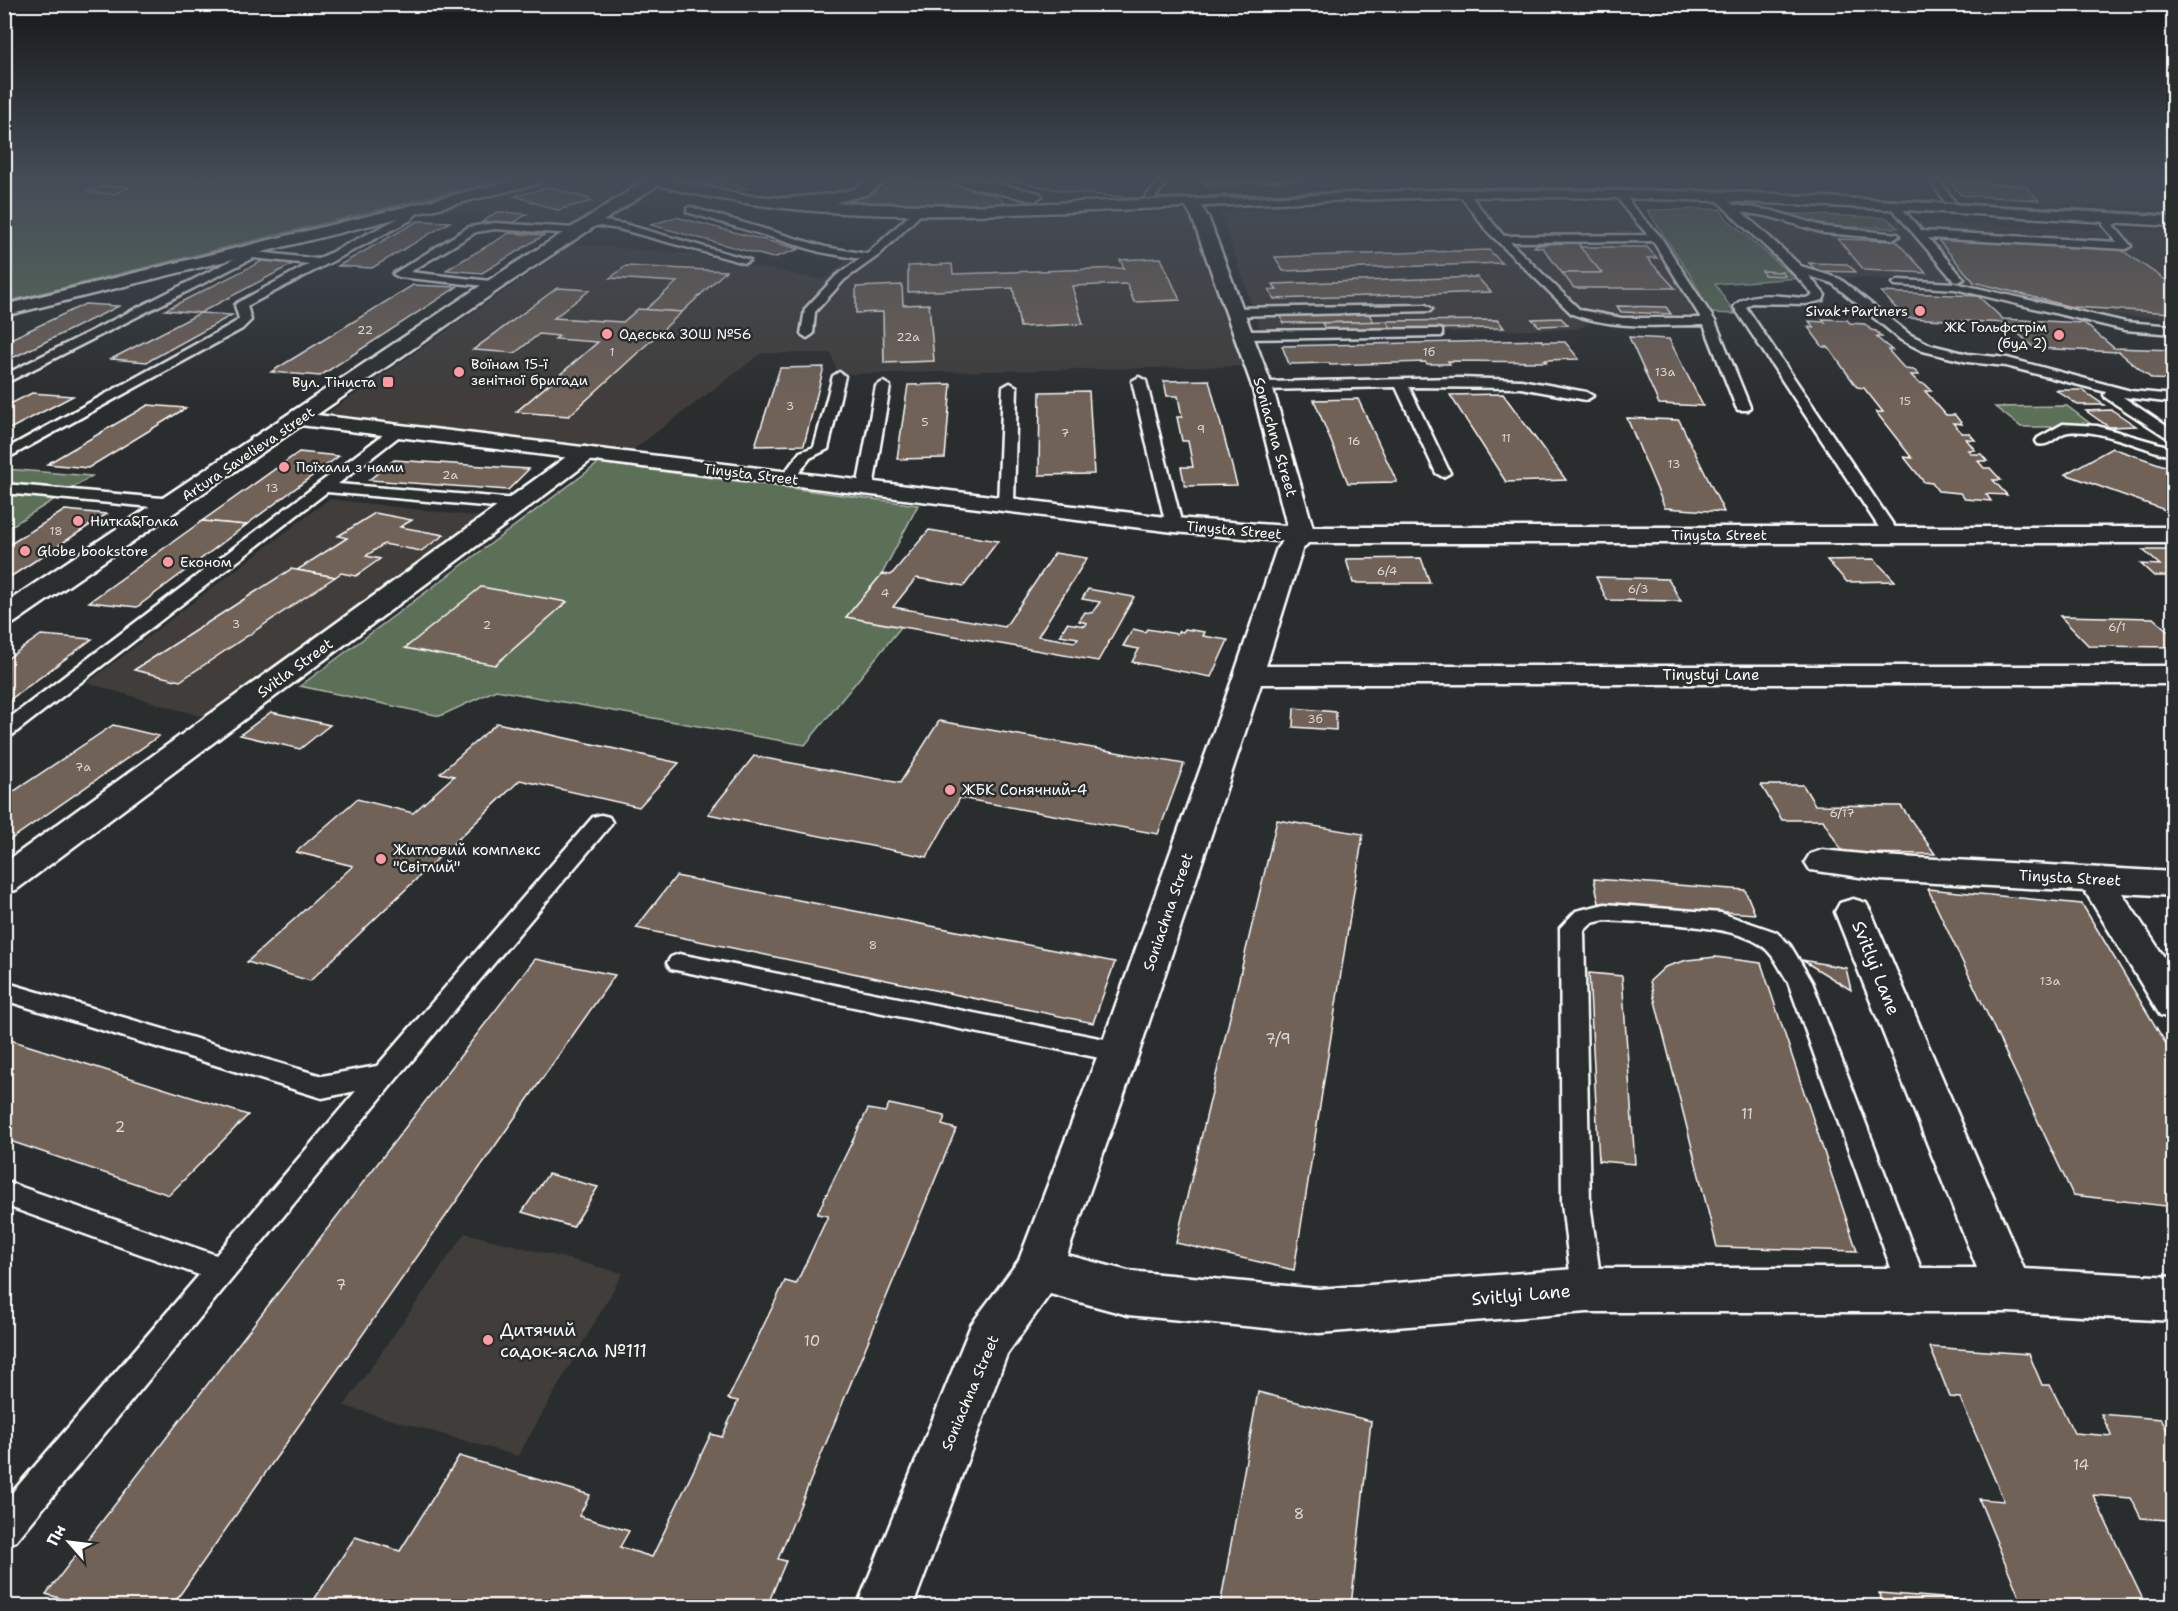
<svg xmlns="http://www.w3.org/2000/svg" width="2178" height="1611" font-family="'Shantell Sans',sans-serif">
<style>
.built{fill:#3f3d3b}
.green{fill:#5b6f59;stroke:#adb7ac;stroke-width:1.5}
.building{fill:#716258;stroke:#fff;stroke-width:1.5}
.lines{fill:none;stroke-linecap:round;stroke-linejoin:round}
.service-casing{stroke:#fff;stroke-width:5}
.minor-casing{stroke:#fff;stroke-width:5}
.tertiary-casing{stroke:#fff;stroke-width:5}
.secondary-casing{stroke:#fff;stroke-width:5}
.service{fill:#2a2d2e;fill-rule:evenodd}
.minor{fill:#2a2d2e;fill-rule:evenodd}
.tertiary{fill:#2a2d2e;fill-rule:evenodd}
.secondary{fill:#2a2d2e;fill-rule:evenodd}
.tram{stroke:#fff;stroke-width:1.5}
.poi-dot{fill:#ff9aa2;stroke:#2a2d2e;stroke-width:2}
.labels{text-anchor:middle;dominant-baseline:central;stroke-width:5;stroke-linejoin:round;paint-order:stroke}
.number-label{font-size:12px;fill:#dcd8d5}
.far-poi-label{font-size:14px;fill:#fff;stroke:#2a2d2e;text-anchor:start}
.far-street-label{font-size:14px;fill:#fff;stroke:#2a2d2e}
.street-label{font-size:15px;fill:#fff;stroke:#2a2d2e}
.poi-label{font-size:15px;fill:#fff;stroke:#2a2d2e;text-anchor:start}
.near-number-label{font-size:15px;fill:#dcd8d5}
.near-street-label{font-size:18px;fill:#fff;stroke:#2a2d2e}
.near-poi-label{font-size:18px;fill:#fff;stroke:#2a2d2e;text-anchor:start}
</style>
<rect width="100%" height="100%" fill="#2a2d2e"/>
<filter id="ink" filterUnits="userSpaceOnUse"><feTurbulence type="fractalNoise" baseFrequency=".0167" numOctaves="2"/><feDisplacementMap in="SourceGraphic" scale="12" xChannelSelector="R" yChannelSelector="G"/><feConvolveMatrix kernelMatrix="1 2 1 2 8 2 1 2 1" color-interpolation-filters="sRGB"/></filter>
<g filter="url(#ink)">
<g class="built">
<path d="M543,180H644L648,183L575,226L431,209Z"/>
<path d="M1176,180H1327L1324,188L1161,195Z"/>
<path d="M1942,180H1994L2173,193V210L1959,198Z"/>
<path d="M1493,201L1633,203L1678,277L1710,313L1604,317L1576,329L1301,335L1261,332L1220,212Z"/>
<path d="M1737,211L2094,230H2173V318L2087,315L1948,282L1843,277L1817,271L1806,266Z"/>
<path d="M1187,212L1245,366L838,374L831,353H762L630,452L325,415L572,244L692,254L822,280L904,217L991,218Z"/>
<path d="M329,499L481,517L203,717L87,683Z"/>
<path d="M465,1233L623,1273L518,1456L344,1406Z"/>
</g>
<g class="green">
<path d="M5,180H499L5,302Z"/>
<path d="M683,180H715L747,188L733,192Z"/>
<path d="M893,180C916,180 986,187 1003,200L999,205L970,208L841,203C857,195 882,198 893,180Z"/>
<path d="M1720,209L1727,219L1787,271L1794,272L1800,278L1715,284L1735,314L1710,313L1691,276L1647,210Z"/>
<path d="M1778,213L1887,218L1898,228L1816,226Z"/>
<path d="M2067,406L2095,427H2021L1995,407Z"/>
<path d="M599,463L918,505L882,574L846,617L901,627L805,745L496,690L440,716L300,686Z"/>
<path d="M5,469L92,476L5,530Z"/>
</g>
<g class="building">
<path d="M1202,180H1304L1206,185Z"/>
<path d="M1950,181L2025,186L2039,200L1961,195Z"/>
<path d="M104,186L130,187L114,194L87,192Z"/>
<path d="M550,187L589,199L593,201L557,210L515,196Z"/>
<path d="M497,212L527,214L513,223L482,222Z"/>
<path d="M676,217L799,249L773,258L651,225Z"/>
<path d="M418,221L450,222L372,268L338,266Z"/>
<path d="M509,233L544,235L482,273L446,270Z"/>
<path d="M1838,239L1896,241L1926,273L1864,270Z"/>
<path d="M1937,239L2117,247L2174,286V313L2072,307L1974,282Z"/>
<path d="M1548,242H1577L1602,273H1562L1543,248L1534,247L1536,245L1549,244Z"/>
<path d="M1580,247H1647L1657,258H1647L1675,288H1574L1562,273H1602Z"/>
<path d="M1489,250L1502,263L1283,271L1275,257Z"/>
<path d="M270,257L302,259L200,313L165,310Z"/>
<path d="M1161,258L1180,300L1134,302L1127,284L1072,286L1083,324L1020,327L1013,288L908,292V266L952,264L953,274L1124,268L1120,260Z"/>
<path d="M1809,263L1847,264L1856,272L1817,271Z"/>
<path d="M626,266L726,271L682,312L645,310L677,282L610,278Z"/>
<path d="M1762,271L1782,272L1785,276L1764,275Z"/>
<path d="M1477,277L1491,292L1274,299L1269,290H1277L1273,284Z"/>
<path d="M413,285L457,287L320,376L271,372Z"/>
<path d="M902,285L903,305L929,304L934,361L884,363L883,312L856,313V287Z"/>
<path d="M557,288L590,290L554,318L623,322L638,309L682,312L569,416L516,412L598,342L555,339L559,336L539,334L515,353L473,350Z"/>
<path d="M1881,292L1978,296L2003,319L2084,323L2114,348L2174,350V380L2152,379L2119,352L2034,348L2007,323L1905,318Z"/>
<path d="M85,304L119,306L4,362V342Z"/>
<path d="M1617,306L1666,307L1671,314L1621,312Z"/>
<path d="M200,313L232,315L147,362L111,359Z"/>
<path d="M1369,314L1374,322L1283,323L1281,316Z"/>
<path d="M1561,318L1568,325L1539,326L1532,319Z"/>
<path d="M1822,319L1847,320L1850,323L1865,324L1871,330L1876,331L1882,337H1876L1892,350H1888L1905,369L1914,370L1919,375H1911L1919,383L1925,384L1932,391H1925L1946,415H1955L1962,424L1953,423L1962,433H1969L1975,440L1966,439L1975,450H1968L1972,454H1981L1987,461H1978L1984,468H1990L2001,480H1993L2007,495L1986,494L1991,501L1965,499L1960,493L1938,491L1932,483L1924,482L1904,457L1912,458L1876,412H1883L1864,388L1857,387L1828,347H1823L1808,327L1814,328L1809,321L1825,322Z"/>
<path d="M1498,320L1504,328L1391,329L1387,321Z"/>
<path d="M1387,321L1391,329L1326,330L1322,323Z"/>
<path d="M1629,337L1669,339L1703,406L1659,404Z"/>
<path d="M1542,340L1544,342H1565L1579,359L1544,360L1546,362L1448,361L1450,364H1427L1425,362L1330,365L1329,363L1289,364L1282,346Z"/>
<path d="M824,367L804,445L755,446L780,368Z"/>
<path d="M1209,380L1237,485L1185,486L1181,467H1193L1188,441H1182L1177,417H1182L1178,396H1167L1164,381Z"/>
<path d="M951,384L945,458L897,459L908,385Z"/>
<path d="M2056,390H2082L2104,405H2078Z"/>
<path d="M1089,391L1094,474L1039,475L1040,392Z"/>
<path d="M32,393L73,396L4,432V407Z"/>
<path d="M1503,394L1566,480L1506,482L1450,395Z"/>
<path d="M1358,399L1397,482L1348,483L1314,400Z"/>
<path d="M148,405L186,408L88,468L47,464Z"/>
<path d="M2112,410L2136,426L2109,427L2086,411Z"/>
<path d="M1627,418L1679,420L1724,512L1665,508Z"/>
<path d="M2112,448L2174,469V505L2165,510L2065,474Z"/>
<path d="M299,452L339,456L246,525L202,521Z"/>
<path d="M394,460L529,469L508,490L369,480Z"/>
<path d="M65,510L107,514L4,581V548Z"/>
<path d="M375,513L412,520L400,527L444,535L421,551L384,544L366,556L380,559L356,576L341,573L335,577L297,570L347,538L338,536Z"/>
<path d="M202,521L246,525L137,607L89,602Z"/>
<path d="M929,530L998,541L964,586L916,578L893,607L1005,627L1055,553L1087,558L1038,636L1075,642L1078,638L1060,635L1067,623L1085,626L1087,623L1079,621L1085,612L1092,613L1100,602L1082,599L1088,589L1134,597L1098,661L846,617L882,574L891,575Z"/>
<path d="M2143,550H2174V576H2154L2141,564L2160,565Z"/>
<path d="M1421,558L1430,583H1353L1346,559Z"/>
<path d="M1874,559L1895,581L1847,582L1827,560Z"/>
<path d="M291,569L335,577L180,681L134,670Z"/>
<path d="M1596,577L1668,579L1681,601L1607,600Z"/>
<path d="M481,587L567,602L495,665L405,648Z"/>
<path d="M2060,616L2153,618L2174,636V647L2089,646Z"/>
<path d="M1133,629L1145,632L1147,629L1177,634L1179,631L1183,632L1185,629L1205,632L1203,636L1228,640L1211,677L1132,662L1139,649L1123,646Z"/>
<path d="M41,635L92,639L4,704V661Z"/>
<path d="M1294,708L1336,712V730L1293,727Z"/>
<path d="M271,712L330,725L300,749L240,735Z"/>
<path d="M939,721L1184,764L1158,834L960,798L927,857L708,814L754,756L900,783Z"/>
<path d="M497,723L679,763L639,807L520,780L310,981L247,962L353,866L296,852L357,799L413,813L454,776L440,773Z"/>
<path d="M113,725L159,736L4,844V798Z"/>
<path d="M1761,785H1803L1815,805L1901,806L1935,854L1843,853L1823,820H1782Z"/>
<path d="M1277,820L1363,834L1294,1270L1176,1243Z"/>
<path d="M676,876L1115,962L1093,1023L636,928Z"/>
<path d="M1594,879L1745,890L1755,914L1599,903Z"/>
<path d="M1928,889L2082,904L2174,1057V1207L2073,1195Z"/>
<path d="M1716,957L1761,963L1857,1251L1717,1247L1650,981L1665,967L1687,960Z"/>
<path d="M535,959L615,975L172,1606H86L46,1594Z"/>
<path d="M1802,960L1846,968L1851,990Z"/>
<path d="M1589,973L1622,976L1635,1164L1599,1161Z"/>
<path d="M4,1038L248,1115L169,1195L4,1139Z"/>
<path d="M889,1104L945,1116L942,1125L956,1129L778,1559L786,1561L767,1606H310L355,1537L400,1551L459,1456L590,1495L579,1516L629,1531L620,1547L652,1557L711,1434L722,1437L738,1401L728,1399L785,1281L796,1284L828,1216L817,1214L868,1109L885,1112Z"/>
<path d="M548,1174L598,1187L573,1227L522,1212Z"/>
<path d="M1930,1347L2029,1354L2042,1385H2050L2074,1433L2112,1436L2101,1414L2161,1419L2168,1431L2174,1432V1534L2167,1520L2141,1518L2131,1498L2093,1495L2146,1606H2023L1979,1499L2004,1501L1960,1398L1950,1397Z"/>
<path d="M1258,1392L1371,1421L1351,1606H1220Z"/>
<path d="M1879,1593L1955,1599L1958,1606H1884Z"/>
</g>
<g class="lines">
<defs>
<g id="service">
<path d="M994,180H1007L990,189L982,187Z"/>
<path d="M1160,180H1169L1154,199L1160,204L1155,207L1144,199Z"/>
<path d="M1930,180H1939L1959,208L1957,210H1951Z"/>
<path d="M1460,191H1466L1504,236L1648,235L1626,210L1616,194L1624,192L1633,207L1660,236L1715,321L1750,407L1748,410H1738L1736,407L1704,325C1660,325 1614,330 1572,314L1487,231L1460,195ZM1653,241L1701,318H1622L1580,310L1510,242Z"/>
<path d="M1718,192L1734,205L1773,211L1825,227L1898,234L1899,236L1894,239L1824,233L1771,217L1742,212L1801,266L1840,279L1909,334L1931,345L1968,354L2007,358L2131,391L2174,395V403L2123,397L2174,431V442L2106,398L2104,395L2106,392L2006,366L1968,362L1923,351L1901,340L1832,283L1809,276L1825,295L1823,300L1806,304L1752,303L1746,307L1900,535L1892,540L1886,538L1734,307C1747,289 1786,297 1806,298L1813,295C1783,258 1743,230 1713,195Z"/>
<path d="M1890,202H1896L1922,231L2117,242L2103,225L2105,220L2127,216V220L2113,225L2131,246L2126,249L1928,238L1964,279L1958,282L1954,281L1890,206Z"/>
<path d="M690,207L825,247L867,254L916,209L924,211L879,255L844,280L815,312L813,334L807,338L801,334L805,309L836,276L860,259L820,252L687,212V208Z"/>
<path d="M411,208L419,210L411,220L247,306L251,320L242,329L4,460V450L234,323L239,319L235,305L237,303L309,264L253,258L4,384V375L246,253L248,248H256L257,252L318,259L403,216Z"/>
<path d="M590,219L624,224L750,260L745,263L619,229L586,224V220Z"/>
<path d="M495,223L575,228L580,231L575,234L495,229L476,232L410,272L499,282L501,284L495,287L399,277L393,274L469,227Z"/>
<path d="M1899,280L1955,283L2125,322L2174,326V334L2125,330L1955,289L1895,285L1893,283Z"/>
<path d="M1426,305L1432,309L1430,311L1234,316L1228,312L1234,308Z"/>
<path d="M1438,329L1442,330V336L1243,339L1237,335L1243,331Z"/>
<path d="M839,372L845,376L828,449L810,458L792,482H782L780,479L800,452L814,447L833,376Z"/>
<path d="M1139,377L1146,381L1182,525L1180,528L1174,530L1166,525L1132,381Z"/>
<path d="M1459,378L1521,380L1586,392L1593,396L1586,400L1521,388L1409,387L1450,473L1443,477L1436,473L1396,387L1262,390L1255,386L1262,382Z"/>
<path d="M883,382L890,386L873,488L865,493L857,488L876,386Z"/>
<path d="M1010,383L1017,387L1014,504L1006,509L998,504L1003,387Z"/>
<path d="M2063,424L2097,426L2174,448V457C2142,449 2100,428 2068,432C2056,434 2051,447 2038,444L2036,441L2038,438Z"/>
<path d="M397,427L402,428L404,431L402,434L338,484L518,499L526,504L518,509L327,492L11,736L4,738V722L392,428Z"/>
<path d="M4,484L173,499L181,504L173,509L4,493Z"/>
<path d="M601,815L609,817L612,822L609,827L394,1082L16,1541L4,1546V1502L199,1275L4,1205V1181L216,1255L356,1091L322,1098L4,1000V982L322,1076L377,1066L593,817Z"/>
<path d="M1605,904L1721,913L1776,932L1790,945L1812,982L1929,1290L1925,1300L1914,1304L1903,1300L1899,1290L1788,982C1780,969 1774,954 1761,945C1730,923 1645,923 1605,920L1592,923L1584,931L1590,1203L1602,1290L1598,1300L1587,1304L1576,1300L1572,1290L1562,1203L1560,928L1576,911Z"/>
<path d="M679,954L1119,1042L1128,1045L1132,1052L1128,1059L1119,1062L671,969L667,963L671,957Z"/>
</g>
<g id="minor">
<path d="M1192,198L1197,200L1208,217L1272,386L1315,535L1302,550L1266,666H2174V684H1261L1139,1052L1067,1255L1128,1271L1319,1289L1587,1268H1977L1835,912L1840,903L1853,899L1866,903L1871,912L2024,1269L2174,1277V1321L2009,1312H1587L1319,1333L1128,1315L1050,1294L1007,1354L913,1606H857L971,1325L1019,1260L1099,1052L1234,675L1277,548L1289,534L1252,386L1192,217L1184,203Z"/>
<path d="M585,447L593,449L596,454L593,459L16,890L4,893V863L577,449Z"/>
<path d="M1822,850L1881,856L2174,872V896L2122,893L2174,972V1020L2160,1015L2085,891L1881,880L1810,870L1805,862L1810,854Z"/>
</g>
<g id="tertiary">
<path d="M515,180H542L540,183L4,316V305Z"/>
<path d="M300,413L1174,518L1302,527H2174V543H1302L1174,532L292,424L289,419L292,414Z"/>
</g>
<g id="secondary">
<path d="M646,180H674L742,195L786,198L832,194L852,190L870,180H886L868,194L835,203L964,206L1463,189L1718,191L2174,216V226C1937,212 1701,195 1464,197C1332,199 1200,207 1068,212C930,217 792,221 658,185L501,288L14,623L4,625V604L489,280Z"/>
<path d="M948,180H979L1039,193L1042,196L1034,201L955,184Z"/>
</g>
</defs>
<use href="#service" class="service-casing"/>
<use href="#minor" class="minor-casing"/>
<use href="#tertiary" class="tertiary-casing"/>
<use href="#secondary" class="secondary-casing"/>
<use href="#service" class="service"/>
<use href="#minor" class="minor"/>
<use href="#tertiary" class="tertiary"/>
<use href="#secondary" class="secondary"/>
<path class="tram" d="M1008,180L1076,193L1149,199L1228,198L1423,189L1738,191L2174,216"/>
</g>
</g>
<linearGradient id="sky" x2="0" y2="1"><stop stop-color="#171919"/><stop offset="0.44" stop-color="#444c57"/><stop offset="1" stop-color="#444c57" stop-opacity="0"/></linearGradient>
<rect width="2178" height="406" fill="url(#sky)"/>
<g class="poi-dot">
<circle cx="1920" cy="311" r="6"/>
<circle cx="607" cy="334" r="6"/>
<circle cx="2059" cy="335" r="6"/>
<circle cx="459" cy="372" r="6"/>
<rect x="382" y="376" width="12" height="12" rx="3"/>
<circle cx="284" cy="467" r="6"/>
<circle cx="78" cy="521" r="6"/>
<circle cx="25" cy="551" r="6"/>
<circle cx="168" cy="562" r="6"/>
<circle cx="950" cy="790" r="6"/>
<circle cx="381" cy="859" r="6"/>
<circle cx="488" cy="1340" r="6"/>
</g>
<g class="labels">
<g class="number-label">
<text x="365" y="330">22</text>
<text x="908" y="337">22а</text>
<text x="612" y="352">1</text>
<text x="1429" y="352">1б</text>
<text x="1665" y="372">13а</text>
<text x="1905" y="401">15</text>
<text x="790" y="406">3</text>
<text x="925" y="422">5</text>
<text x="1201" y="429">9</text>
<text x="1065" y="433">7</text>
<text x="1506" y="438">11</text>
<text x="1354" y="441">16</text>
<text x="1674" y="464">13</text>
<text x="450" y="475">2а</text>
<text x="272" y="488">13</text>
<text x="56" y="531">18</text>
<text x="1387" y="571">6/4</text>
<text x="1638" y="589">6/3</text>
<text x="885" y="593">4</text>
<text x="236" y="624">3</text>
<text x="487" y="625">2</text>
<text x="2117" y="627">6/1</text>
<text x="1315" y="719">3б</text>
<text x="83" y="767">7а</text>
<text x="1842" y="813">6/17</text>
<text x="873" y="945">8</text>
<text x="2050" y="981">13а</text>
</g>
<g class="far-poi-label">
<text x="1908" y="311" text-anchor="end">Sivak+Partners</text>
<text x="2047" y="327" text-anchor="end">ЖК Гольфстрім<tspan x="2047" dy="16">(буд 2)</tspan></text>
<text x="619" y="334">Одеська ЗОШ №56</text>
<text x="471" y="364">Воїнам 15-ї<tspan x="471" dy="16">зенітної бригади</tspan></text>
<text x="376" y="382" text-anchor="end">Вул. Тіниста</text>
<text x="296" y="467">Поїхали з нами</text>
<text x="90" y="521">Нитка&amp;Голка</text>
<text x="37" y="551">Globe bookstore</text>
<text x="180" y="562">Економ</text>
</g>
<g class="far-street-label">
<text transform="translate(248 454) rotate(-34)">Artura Savelieva street</text>
<text transform="translate(751 474) rotate(7)">Tinysta Street</text>
<text transform="translate(1234 530) rotate(5)">Tinysta Street</text>
<text x="1719" y="535">Tinysta Street</text>
</g>
<g class="street-label">
<text transform="translate(1275 437) rotate(74)">Soniachna Street</text>
<text transform="translate(295 668) rotate(-36)">Svitla Street</text>
<text x="1711" y="675">Tinystyi Lane</text>
<text transform="translate(2070 878) rotate(3)">Tinysta Street</text>
<text transform="translate(1168 912) rotate(-71)">Soniachna Street</text>
<text transform="translate(970 1393) rotate(-67)">Soniachna Street</text>
</g>
<g class="poi-label">
<text x="962" y="790">ЖБК Сонячний-4</text>
<text x="393" y="850">Житловий комплекс<tspan x="393" dy="17">"Світлий"</tspan></text>
</g>
<g class="near-number-label">
<text x="1278" y="1039">7/9</text>
<text x="1747" y="1114">11</text>
<text x="120" y="1127">2</text>
<text x="341" y="1285">7</text>
<text x="812" y="1341">10</text>
<text x="2081" y="1465">14</text>
<text x="1299" y="1514">8</text>
</g>
<g class="near-street-label">
<text transform="translate(1876 968) rotate(68)">Svitlyi Lane</text>
<text transform="translate(1521 1295) rotate(-5)">Svitlyi Lane</text>
</g>
<g class="near-poi-label">
<text x="500" y="1330">Дитячий<tspan x="500" dy="21">садок-ясла №111</tspan></text>
</g>
</g>
<rect width="2178" height="1611" fill="none" stroke="#2a2d2e" stroke-width="24"/>
<rect x="12" y="12" width="2154" height="1587" fill="none" stroke="#fff" stroke-width="2" filter="url(#ink)"/>
<g transform="translate(69 1542) rotate(298)" stroke="#2a2d2e" stroke-width="4.5" paint-order="stroke">
<path d="M0-4.5L10 22L0 15L-10 22Z" fill="#ffffff"/>
<text y="-9" font-size="16" font-weight="bold" text-anchor="middle" fill="#ffffff">Пн</text>
</g>
</svg>
